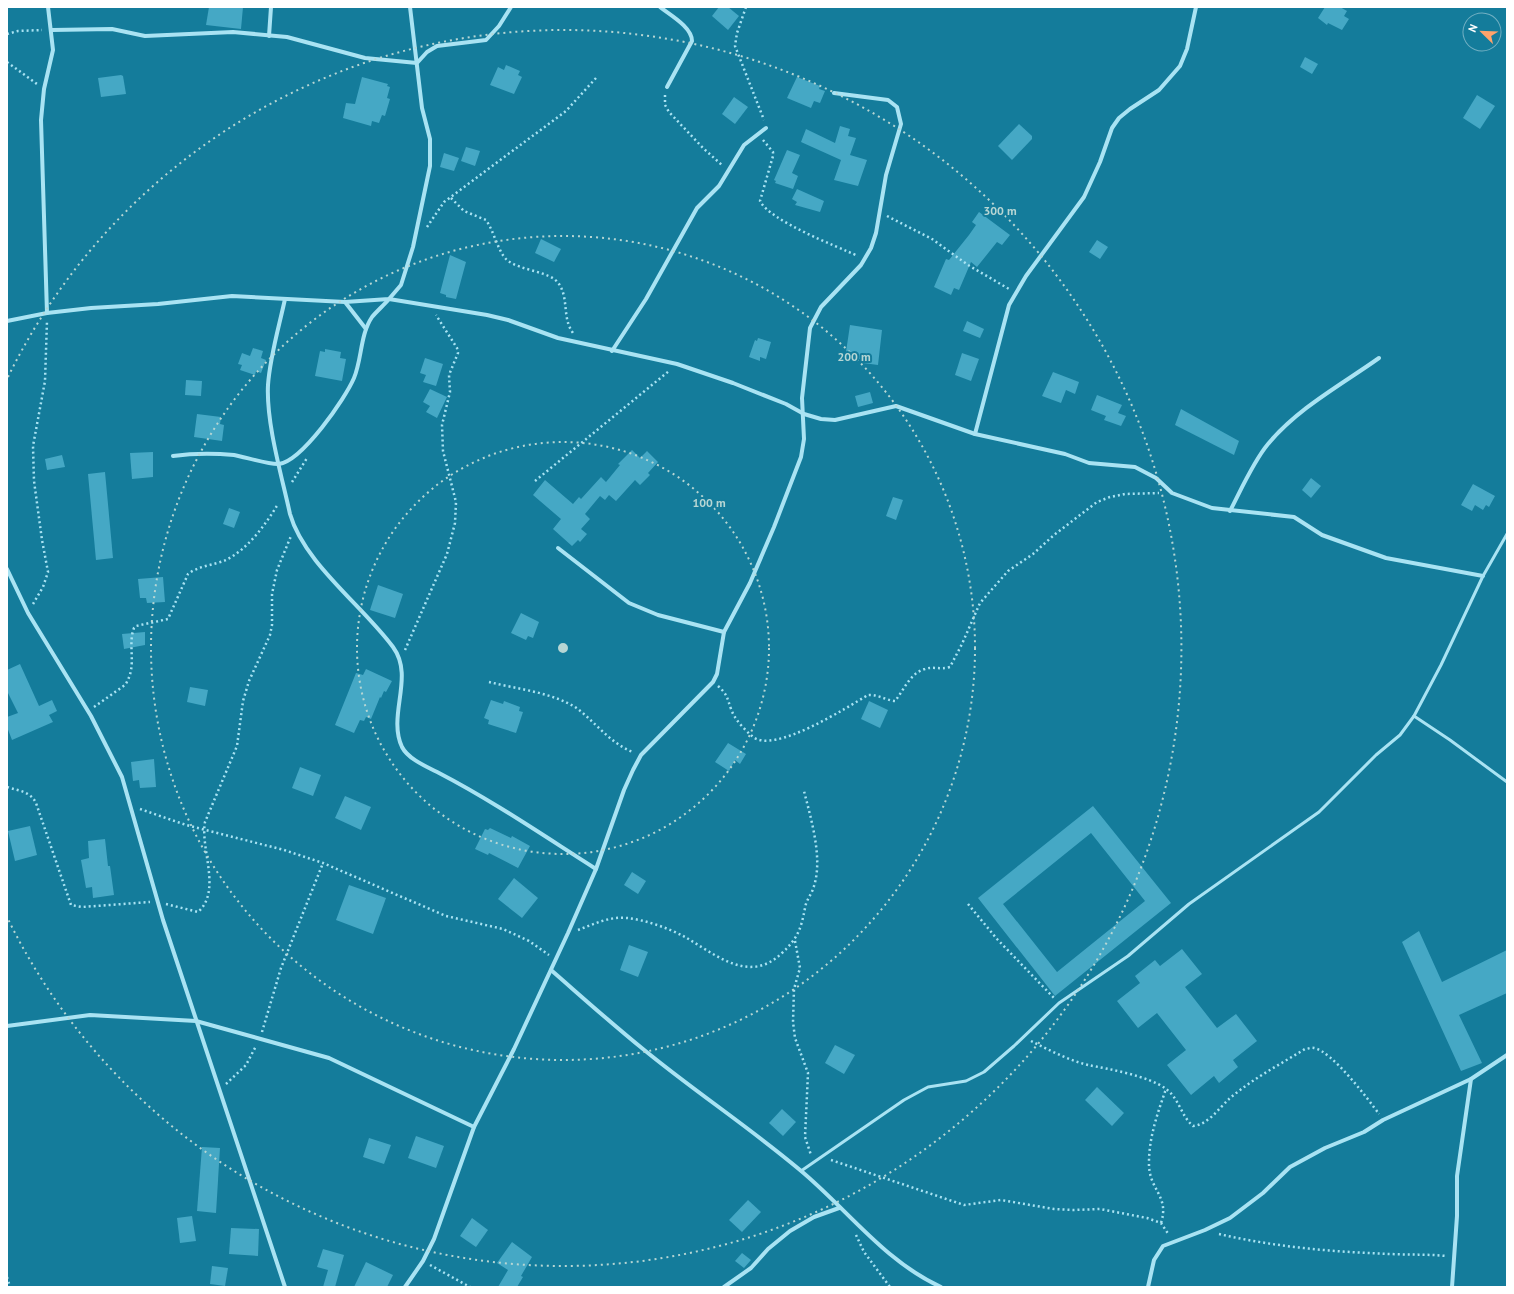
<svg xmlns="http://www.w3.org/2000/svg" width="1514" height="1294" font-family="'PT Sans',sans-serif">
<style>
.building{fill:#45a8c5;fill-rule:evenodd}
.lines{fill:none;stroke-linecap:round;stroke-linejoin:round}
.path{stroke:#a9e3f3;stroke-width:2.5;stroke-dasharray:2 3;stroke-linecap:butt}
.lane{stroke:#a9e3f3;stroke-width:3}
.street{stroke:#a9e3f3;stroke-width:4}
.ring{fill:none;stroke:#b7d6d4;stroke-width:2;stroke-dasharray:2 4}
.centre{fill:#b7d6d4;stroke:#147c9b;stroke-width:2}
.ring-label{font-size:12px;text-anchor:middle;font-weight:bold;fill:#b7d6d4;stroke:#147c9b;stroke-width:4;stroke-linejoin:round;paint-order:stroke}
</style>
<rect width="100%" height="100%" fill="#147c9b"/>
<g class="building">
<path d="M209,7H243L241,29L206,25Z"/>
<path d="M719,7H728L739,16L728,30L712,16Z"/>
<path d="M1325,7H1340L1347,11L1344,16L1349,19L1342,30L1328,23L1327,25L1318,18Z"/>
<path d="M1305,57L1318,64L1312,74L1300,67Z"/>
<path d="M506,65L520,71L518,75L522,77L514,94L490,85L498,67L504,70Z"/>
<path d="M121,75L123,76L126,94L101,97L98,78Z"/>
<path d="M362,77L388,84L387,86L390,87L387,98L390,99L385,116L382,115L379,123L372,121L371,126L343,118L346,103L355,104Z"/>
<path d="M797,77L820,86L819,89L825,91L820,103L814,101L811,108L787,98Z"/>
<path d="M1477,95L1495,106L1480,129L1463,118Z"/>
<path d="M734,97L748,107L735,124L722,114Z"/>
<path d="M1019,124L1032,136V139L1012,160L998,146Z"/>
<path d="M840,126L850,129L848,136L856,138L850,155L867,160L858,186L834,180L841,160L801,142L806,129L835,143Z"/>
<path d="M466,147L480,151L475,166L461,161Z"/>
<path d="M787,150L800,155L792,173L798,176L793,189L775,183L776,181L774,180Z"/>
<path d="M444,153L459,158L454,171L440,167Z"/>
<path d="M797,189L824,201L820,212L795,205L797,202L792,199Z"/>
<path d="M979,212L1010,235L1002,245L997,242L977,267L971,262L959,290L954,288L951,295L934,287L946,259L949,260L969,235L976,225L972,222Z"/>
<path d="M541,239L561,249L554,262L535,253Z"/>
<path d="M1097,240L1108,247L1100,259L1089,252Z"/>
<path d="M450,255L466,262L456,299L446,297V295L440,293Z"/>
<path d="M967,321L984,329L980,338L963,331Z"/>
<path d="M850,325L882,330L878,365L863,363L864,359H855L856,353L846,352Z"/>
<path d="M758,338L771,342L766,359L760,357V361L749,357L755,340L757,341Z"/>
<path d="M253,348L263,351L261,358L266,360L261,373L256,371L255,375L240,370L242,365L238,364L242,353L250,356Z"/>
<path d="M325,349L341,352L340,358L346,359L342,381L315,376L320,351L325,352Z"/>
<path d="M962,353L979,359L971,381L955,375Z"/>
<path d="M425,358L443,364L436,386L423,382L426,375L420,373Z"/>
<path d="M1053,372L1079,382L1075,394L1066,390L1061,403L1042,396Z"/>
<path d="M186,380L202,381L201,396L185,395Z"/>
<path d="M430,389L447,397L437,418L426,412L430,406L423,402Z"/>
<path d="M870,392L873,403L858,407L855,396Z"/>
<path d="M1097,395L1122,405L1118,413L1126,416L1121,426L1104,420L1106,416L1091,410Z"/>
<path d="M1181,409L1239,441L1234,455L1175,425Z"/>
<path d="M197,414L221,417L220,424L224,425L222,441L194,437Z"/>
<path d="M632,450L640,458L647,451L658,462L648,473L650,475L640,485L635,480L616,501L609,495L605,500L600,496L585,514L590,519L581,529L587,534L580,542L578,540L572,546L553,529L561,519L533,495L545,480L573,504L579,497L581,499L601,477L606,482L620,465L618,464Z"/>
<path d="M153,452V477L132,479L130,453Z"/>
<path d="M62,455L65,467L47,470L45,459Z"/>
<path d="M105,472L113,558L96,560L88,474Z"/>
<path d="M1311,478L1321,486L1311,498L1302,490Z"/>
<path d="M1473,484L1495,496L1489,507L1486,505L1483,510L1475,505L1472,511L1461,505Z"/>
<path d="M893,497L903,500L896,520L886,516Z"/>
<path d="M229,508L240,512L234,528L223,524Z"/>
<path d="M163,577L165,602L147,603L146,598H140L138,579Z"/>
<path d="M378,585L403,594L395,618L370,610Z"/>
<path d="M521,613L539,622L533,638L528,636L526,640L511,633Z"/>
<path d="M145,632V645L124,649L122,634Z"/>
<path d="M20,664L39,706L52,700L57,711L49,715L53,722L12,740L7,727V717L18,713L7,691V670Z"/>
<path d="M366,669L392,681L386,692L384,691L381,698L380,697L371,719L366,717L364,721L360,720L354,733L335,725L356,673L363,675Z"/>
<path d="M190,687L208,690L205,706L187,702Z"/>
<path d="M491,700L503,704L504,701L520,707L519,711L523,712L516,733L488,724L489,720L484,718Z"/>
<path d="M869,701L888,710L880,728L861,719Z"/>
<path d="M728,743L746,754L740,764L735,760L729,771L715,762Z"/>
<path d="M154,759L156,787L140,788L139,780L133,781L131,762Z"/>
<path d="M300,767L321,775L313,796L292,788Z"/>
<path d="M345,796L371,807L361,830L335,818Z"/>
<path d="M1093,806L1171,903L1055,996L978,898ZM1091,833L1145,901L1057,972L1003,904Z"/>
<path d="M30,826L37,855L15,861L8,831Z"/>
<path d="M490,828L511,838L512,836L530,846L518,868L489,853L488,855L475,849L485,829L488,830Z"/>
<path d="M105,839L108,866H110L114,895L93,898L92,887L86,888L81,860L89,858L88,841Z"/>
<path d="M632,872L646,881L638,894L624,885Z"/>
<path d="M514,878L538,898L522,918L498,899Z"/>
<path d="M349,885L386,898L373,934L336,920Z"/>
<path d="M1419,931L1442,982L1507,950V993L1459,1015L1482,1063L1461,1071L1402,942Z"/>
<path d="M629,945L648,952L638,977L620,970Z"/>
<path d="M1182,949L1202,974L1185,987L1217,1028L1236,1014L1257,1041L1233,1060L1238,1067L1219,1083L1214,1076L1191,1095L1167,1065L1186,1050L1157,1013L1138,1028L1117,1001L1140,983L1135,976L1155,960L1160,966Z"/>
<path d="M835,1045L855,1055L844,1074L825,1063Z"/>
<path d="M1097,1087L1124,1113L1112,1126L1085,1100Z"/>
<path d="M782,1109L796,1122L783,1136L769,1123Z"/>
<path d="M416,1136L444,1146L436,1168L408,1158Z"/>
<path d="M369,1138L391,1145L384,1164L363,1157Z"/>
<path d="M202,1147L220,1148L216,1213L197,1211Z"/>
<path d="M748,1200L761,1212L742,1232L729,1220Z"/>
<path d="M192,1216L196,1241L180,1243L177,1218Z"/>
<path d="M472,1218L488,1230L476,1247L460,1236Z"/>
<path d="M231,1228L259,1229L258,1256L229,1254Z"/>
<path d="M512,1242L532,1257L521,1276L523,1277L517,1287H498L508,1270L497,1263Z"/>
<path d="M323,1249L344,1255L335,1287H323L328,1270L317,1267Z"/>
<path d="M742,1253L751,1260L744,1268L735,1261Z"/>
<path d="M366,1262L393,1275L387,1287H354Z"/>
<path d="M212,1266L228,1268L225,1286L210,1284Z"/>
</g>
<g class="lines">
<g class="path">
<path d="M746,7L737,33L735,46L764,120"/>
<path d="M7,34L18,31L42,30"/>
<path d="M7,62L37,84"/>
<path d="M665,95V105L669,112L703,148L723,166"/>
<path d="M763,140L773,152V156L760,201C770,221 836,246 858,256"/>
<path d="M451,198L464,211L486,220C494,231 498,252 507,260C520,271 551,271 559,284C569,299 562,318 573,333"/>
<path d="M887,216L932,239L968,265L1009,289"/>
<path d="M427,227L444,202L566,111L596,78"/>
<path d="M535,481L669,371"/>
<path d="M292,482L307,458"/>
<path d="M33,604L43,587L48,572L42,540L34,481L33,446L45,381L47,321"/>
<path d="M405,650L447,554L455,523L456,502L443,451L442,425L450,392L449,375L458,353L457,348L436,315"/>
<path d="M489,682C517,689 550,692 575,707C595,721 609,743 633,752"/>
<path d="M718,686C728,695 727,698 731,709C735,720 744,729 752,736C772,756 849,706 868,695C877,694 885,700 895,701C904,690 910,673 925,669C933,666 939,670 950,667L962,644L980,603L1008,571L1033,554L1054,535L1097,502L1110,497L1125,494L1159,493"/>
<path d="M94,707L125,685C138,666 127,646 134,628L136,626L168,619L188,574C198,566 214,565 226,560C248,549 266,524 278,504"/>
<path d="M7,787C19,791 30,791 36,803L71,905L82,907L150,902"/>
<path d="M140,809L186,825L284,850L323,863L446,916L503,929L529,941L549,955"/>
<path d="M166,904L198,912C222,891 200,849 205,822L237,746L243,701L249,681L270,635L272,625V594L277,570L291,536"/>
<path d="M968,904L997,939L1054,998"/>
<path d="M578,930C594,924 610,916 627,918C646,920 668,928 685,937C715,954 749,985 782,953C798,938 801,929 805,908C806,900 812,894 814,886C823,858 811,819 804,791"/>
<path d="M795,941L800,968L794,989L793,1022L795,1038L808,1073L805,1137L811,1155"/>
<path d="M262,1032L281,968L323,863"/>
<path d="M1031,1041C1049,1050 1068,1060 1088,1065C1109,1069 1149,1076 1166,1089C1179,1098 1181,1116 1193,1126C1208,1125 1219,1108 1229,1099C1252,1079 1279,1065 1305,1049C1308,1049 1311,1047 1314,1048C1332,1051 1368,1099 1379,1114"/>
<path d="M226,1084L246,1065L256,1046"/>
<path d="M831,1160L964,1205L1001,1200L1054,1209L1074,1210L1100,1209L1147,1218L1161,1223L1169,1235"/>
<path d="M1161,1223C1170,1195 1148,1190 1149,1162C1149,1137 1158,1112 1166,1089"/>
<path d="M1219,1234C1275,1247 1334,1252 1391,1254C1410,1255 1427,1254 1446,1256"/>
<path d="M856,1235L864,1252L890,1287"/>
<path d="M430,1265L470,1287"/>
<path d="M7,1277L10,1287"/>
</g>
<g class="lane">
<path d="M1414,716L1450,740L1507,782"/>
<path d="M801,1171L904,1100L928,1087L966,1081L984,1072L1014,1046L1059,1003L1128,956L1189,904L1319,812L1376,755L1400,735L1414,716L1441,665L1483,576L1507,534"/>
</g>
<g class="street">
<path d="M660,7C670,15 692,27 692,41L667,87"/>
<path d="M52,30L112,29L145,36L233,32L287,37L365,58L417,63L427,52L437,46L486,40L499,26L511,7"/>
<path d="M269,36L271,7"/>
<path d="M285,299C279,327 270,356 268,385C266,423 282,477 290,514C304,563 363,606 393,647C415,677 387,715 402,747C408,759 427,767 439,773C493,801 544,836 596,869"/>
<path d="M345,302L366,329"/>
<path d="M47,313L41,120L44,89L53,50L48,7"/>
<path d="M7,321L47,313L91,308L158,304L232,296L345,302L389,299L401,285L413,247L430,166V139L422,108L410,7"/>
<path d="M612,351L646,299L697,208L719,186L744,145L766,128"/>
<path d="M975,434L1009,305L1026,276L1084,197L1100,162L1112,128L1119,118L1130,109L1159,90L1180,66L1187,49L1196,7"/>
<path d="M173,456C194,453 213,453 234,455C245,457 270,465 279,464C302,461 345,399 354,378C362,359 360,335 372,317C377,311 384,305 389,299L487,315L508,320L558,338L677,364L733,383L786,404L804,414L821,419L835,420L896,406L975,434L1065,454L1089,463L1135,467L1156,478L1172,493L1212,508L1294,517L1322,535L1386,558L1483,576"/>
<path d="M1230,511C1241,490 1253,462 1268,444C1298,408 1341,385 1379,358"/>
<path d="M558,548L629,603L658,615L724,632"/>
<path d="M7,569L28,613L91,716L122,777L163,920L285,1287"/>
<path d="M551,970C582,997 612,1024 643,1049C694,1091 749,1127 800,1170C847,1209 884,1261 941,1287"/>
<path d="M7,1026L90,1015L196,1021L329,1058L474,1127"/>
<path d="M405,1287L423,1261L434,1239L474,1127L514,1049L568,933L596,869L624,790L633,770L641,755L713,682L717,674L724,632L750,583L774,527L801,457L804,439L802,398L810,328L821,307L861,265L871,248L876,233L886,175L901,124L897,107L888,100L834,93"/>
<path d="M724,1287L751,1268L768,1249L790,1231L814,1217L839,1208"/>
<path d="M1148,1287L1154,1260L1163,1246L1205,1230L1230,1218L1263,1193L1290,1167L1325,1148L1364,1132L1383,1120L1471,1079L1507,1055"/>
<path d="M1452,1287L1457,1216V1176L1471,1079"/>
</g>
</g>
<g class="ring">
<circle cx="563" cy="648" r="206"/>
<circle cx="563" cy="648" r="412"/>
<path d="M8 377A618 618 0 1 1 8 919"/>
</g>
<circle cx="563" cy="648" r="6" class="centre"/>
<g class="ring-label">
<text x="1000" y="215">300 m</text>
<text x="854" y="361">200 m</text>
<text x="709" y="507">100 m</text>
</g>
<rect width="1514" height="1294" fill="none" stroke="#ffffff" stroke-width="16"/>
<g transform="translate(1482 32) rotate(293)"><circle r="19" fill="#147c9b" stroke="#72b0c3"/>
<path d="M0-3L7 15L0 10L-7 15Z" fill="#ffa36b"/>
<text y="-6" font-size="11" font-weight="bold" text-anchor="middle" fill="#ffffff">N</text>
</g>
</svg>
